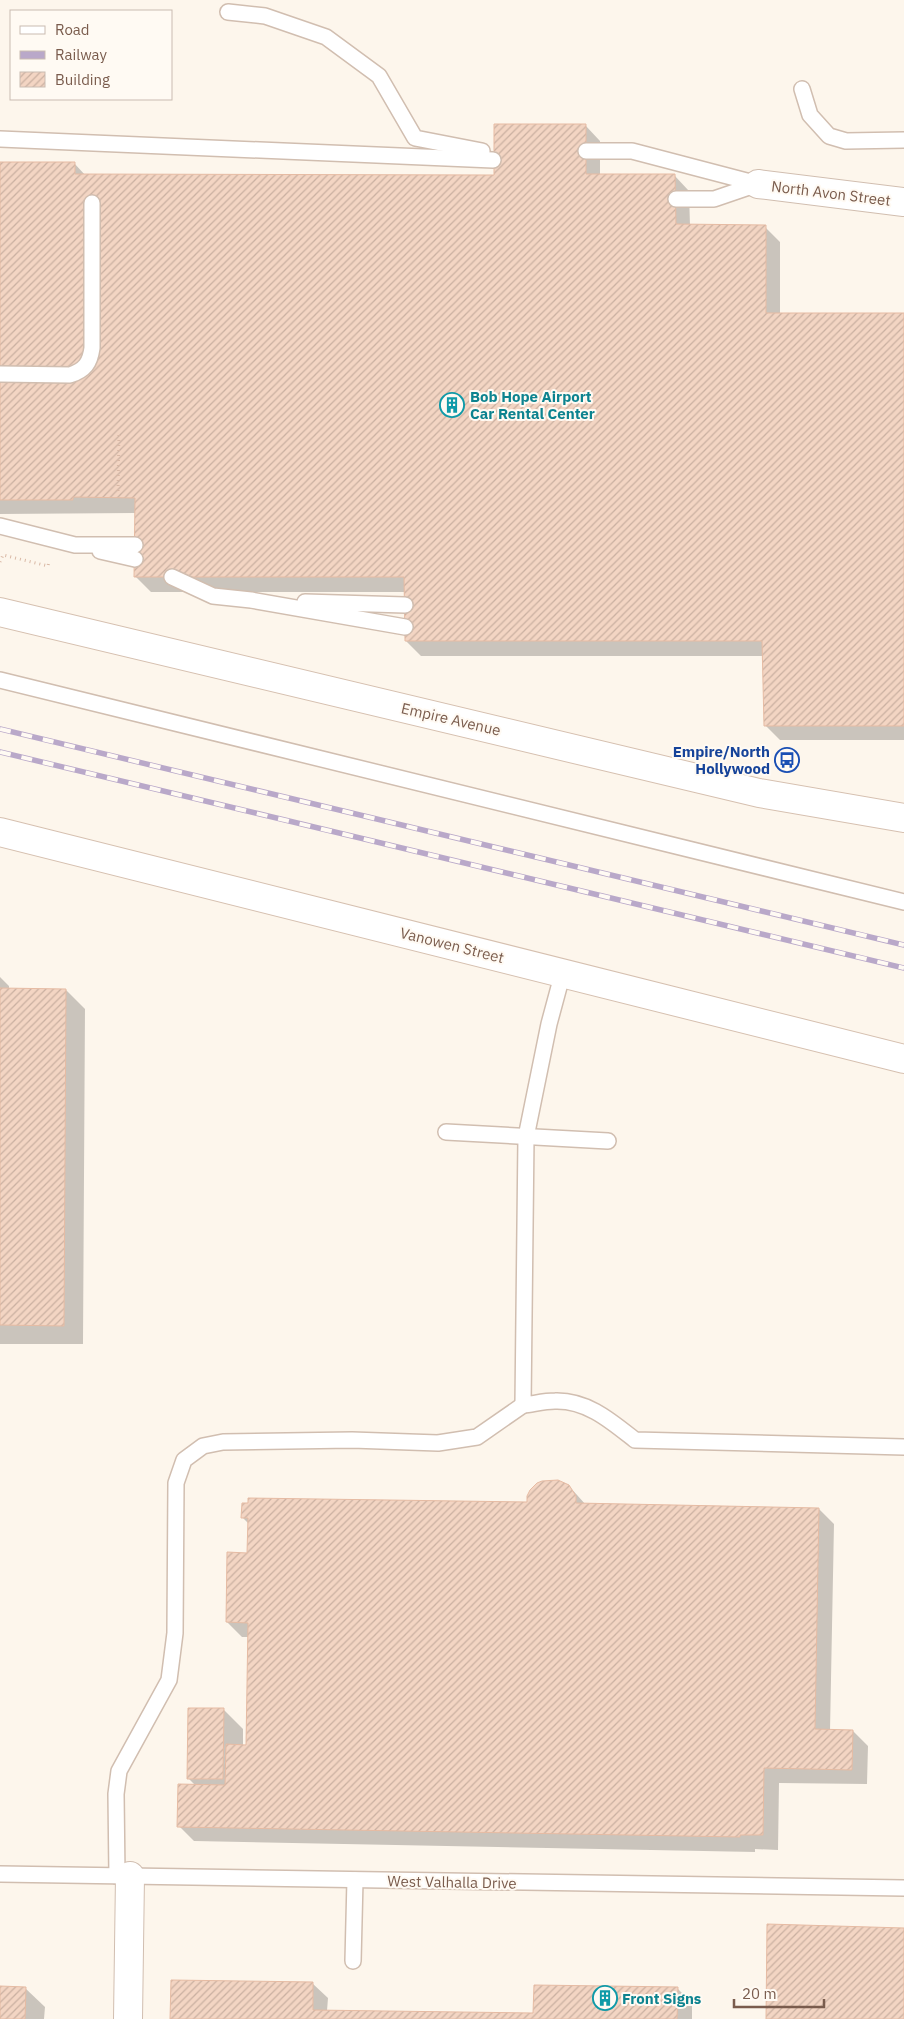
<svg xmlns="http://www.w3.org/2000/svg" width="904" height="2019" font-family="'IBM Plex Sans',sans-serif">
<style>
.shadow{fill:#0003}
.building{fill:url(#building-hatch);stroke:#e6bba3}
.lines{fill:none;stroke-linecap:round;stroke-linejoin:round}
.service-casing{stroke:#d1beb0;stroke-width:18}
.minor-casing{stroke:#d1beb0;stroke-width:30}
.secondary-casing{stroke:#d6c0b0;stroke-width:30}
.path{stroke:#d9b8a5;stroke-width:3;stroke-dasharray:1 4;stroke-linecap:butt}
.service{stroke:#fff;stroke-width:15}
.minor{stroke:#fff;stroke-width:28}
.secondary{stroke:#fff;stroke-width:28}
.rail-casing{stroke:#b9a8c9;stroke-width:5.5}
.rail{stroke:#fffaf3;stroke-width:4;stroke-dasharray:11;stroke-linecap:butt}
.labels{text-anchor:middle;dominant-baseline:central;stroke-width:4;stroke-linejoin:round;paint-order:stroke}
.street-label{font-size:15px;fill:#7a5c4d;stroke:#fffaf3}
.culture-label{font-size:15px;font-weight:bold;fill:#0d838f;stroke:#fffaf3;text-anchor:start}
.transit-label{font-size:15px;font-weight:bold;fill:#164399;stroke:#fffaf3;text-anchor:end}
</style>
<defs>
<pattern id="building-hatch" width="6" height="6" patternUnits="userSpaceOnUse" patternTransform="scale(1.25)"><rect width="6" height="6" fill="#f3d5c3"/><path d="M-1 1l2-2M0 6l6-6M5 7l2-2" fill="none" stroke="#cab0a1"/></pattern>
</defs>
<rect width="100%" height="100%" fill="#fdf6ec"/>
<g class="shadow">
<path d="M585,125L600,141V175H674L689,191L690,226L765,227L780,242V315L904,314V740H780L765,725L764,656H421L406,641L405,592H151L136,577V513L0,514V163H74L86,176H495Z"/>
<path d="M0,977L9,986V989L66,990L85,1009L83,1344H0Z"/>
<path d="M569,1486L586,1505L819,1509L834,1524L830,1731H853L868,1746L867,1784L779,1783L778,1850L755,1849V1852L194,1841L179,1826L196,1786L188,1778L223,1709L243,1729V1746H247L249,1637H242L227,1622L248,1554L249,1524L243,1518L528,1504Z"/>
<path d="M312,1983L328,1998L327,2011L534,2014L677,1988L692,2003V2019H171Z"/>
<path d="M0,1987L25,1988L45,2007L44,2019H0Z"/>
</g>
<g class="building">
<path d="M494,124H586V174H675L676,224L766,225V313H904V726H764L762,641H405L404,577H134L135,498L73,497V500H0V162H75V174L494,175Z"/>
<path d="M0,988L66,989L64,1326L0,1325Z"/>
<path d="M558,1480L569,1485L576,1496V1503L819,1508L815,1729L853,1730L852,1770L764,1768L763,1835H740V1837L177,1827L178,1784L225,1785L226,1744L246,1745L248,1623L226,1622L227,1552L247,1553L248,1518H241L242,1503H248V1498L527,1502V1496L530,1490L537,1483L542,1481Z"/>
<path d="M188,1708H224L223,1779H187Z"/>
<path d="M767,1924L904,1928V2019H766Z"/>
<path d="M171,1980L313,1982V2010L533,2013L534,1985L678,1987L677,2019H170Z"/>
<path d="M0,1986L26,1987L25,2019H0Z"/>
</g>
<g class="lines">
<defs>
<g id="service">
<path d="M228,12L265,16L326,37L379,76L415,138L482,151"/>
<path d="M802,89L810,115L829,136L846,141L904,140"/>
<path d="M0,139L493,160"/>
<path d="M586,151H632L758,184"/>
<path d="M676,199H714L758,184"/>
<path d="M0,374L70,375C85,370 90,363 92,348V203"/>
<path d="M0,526L75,545H135"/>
<path d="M100,551L135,559"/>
<path d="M172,577L213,596L251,600L405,627"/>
<path d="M305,602L405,605"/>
<path d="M0,680L904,902"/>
<path d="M563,972L549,1024L526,1137L523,1405C533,1404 544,1401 555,1401C587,1400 611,1421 635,1440L904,1447"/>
<path d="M446,1132L608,1141"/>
<path d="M0,1874L904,1888"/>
<path d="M117,1876L116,1794L119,1771L169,1680L175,1633L176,1483L184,1460L203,1446L223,1442L352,1440L438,1443L477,1437L523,1405"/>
<path d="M353,1961L355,1880"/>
</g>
<g id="minor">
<path d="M758,184L904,202"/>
<path d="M128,2019L130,1876"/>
</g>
<g id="secondary">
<path d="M0,612L759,793L904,818"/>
<path d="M0,832L904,1059"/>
</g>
</defs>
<use href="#service" class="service-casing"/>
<use href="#minor" class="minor-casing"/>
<use href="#secondary" class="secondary-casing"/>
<g class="path">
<path d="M118,491L119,431"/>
<path d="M0,562L3,555L48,566L49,561"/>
</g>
<use href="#service" class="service"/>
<use href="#minor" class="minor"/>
<use href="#secondary" class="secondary"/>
<defs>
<g id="rail">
<path d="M0,729L904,945"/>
<path d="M0,752L904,968"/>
</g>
</defs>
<use href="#rail" class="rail-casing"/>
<use href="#rail" class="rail"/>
</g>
<defs>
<symbol id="building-ring" viewBox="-11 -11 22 22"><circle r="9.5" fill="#fffaf3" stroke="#0f9aa8" stroke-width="1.5"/><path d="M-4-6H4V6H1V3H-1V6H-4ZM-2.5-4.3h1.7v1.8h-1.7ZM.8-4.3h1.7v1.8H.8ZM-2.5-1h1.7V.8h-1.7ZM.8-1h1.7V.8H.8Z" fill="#0f9aa8"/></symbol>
<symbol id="bus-ring" viewBox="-11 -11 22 22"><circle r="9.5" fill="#fffaf3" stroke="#1a4fb4" stroke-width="1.5"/><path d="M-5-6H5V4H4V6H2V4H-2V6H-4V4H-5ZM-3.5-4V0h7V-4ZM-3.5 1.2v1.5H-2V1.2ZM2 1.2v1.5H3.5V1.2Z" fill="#1a4fb4"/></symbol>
</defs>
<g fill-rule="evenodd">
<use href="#building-ring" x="438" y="391" width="28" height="28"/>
<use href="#bus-ring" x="773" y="746" width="28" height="28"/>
<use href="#building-ring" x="591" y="1984" width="28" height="28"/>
</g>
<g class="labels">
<g class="street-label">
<text transform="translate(831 193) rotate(7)">North Avon Street</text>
<text transform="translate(451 719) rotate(13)">Empire Avenue</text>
<text transform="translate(452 945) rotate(14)">Vanowen Street</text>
<text transform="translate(452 1882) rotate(1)">West Valhalla Drive</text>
</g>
<g class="culture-label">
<text x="470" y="396">Bob Hope Airport<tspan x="470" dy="17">Car Rental Center</tspan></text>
<text x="622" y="1998">Front Signs</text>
</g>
<g class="transit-label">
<text x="770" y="751">Empire/North<tspan x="770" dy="17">Hollywood</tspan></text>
</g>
</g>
<rect x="10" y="10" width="162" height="90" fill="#fffaf3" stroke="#cabbb1"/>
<rect x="20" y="26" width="25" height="8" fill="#ffffff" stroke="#cabbb1"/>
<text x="55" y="35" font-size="15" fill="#7a5c4d">Road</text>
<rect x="20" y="51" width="25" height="8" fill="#b9a8c9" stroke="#cabbb1"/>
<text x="55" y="60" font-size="15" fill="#7a5c4d">Railway</text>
<rect x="20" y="72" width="25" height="15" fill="url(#building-hatch)" stroke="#cabbb1"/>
<text x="55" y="85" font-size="15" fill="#7a5c4d">Building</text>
<path d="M734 1999v8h90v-8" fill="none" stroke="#7a5c4d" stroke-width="2.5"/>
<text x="742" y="1999" font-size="15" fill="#7a5c4d" stroke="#fffaf3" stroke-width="4" paint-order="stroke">20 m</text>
</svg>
